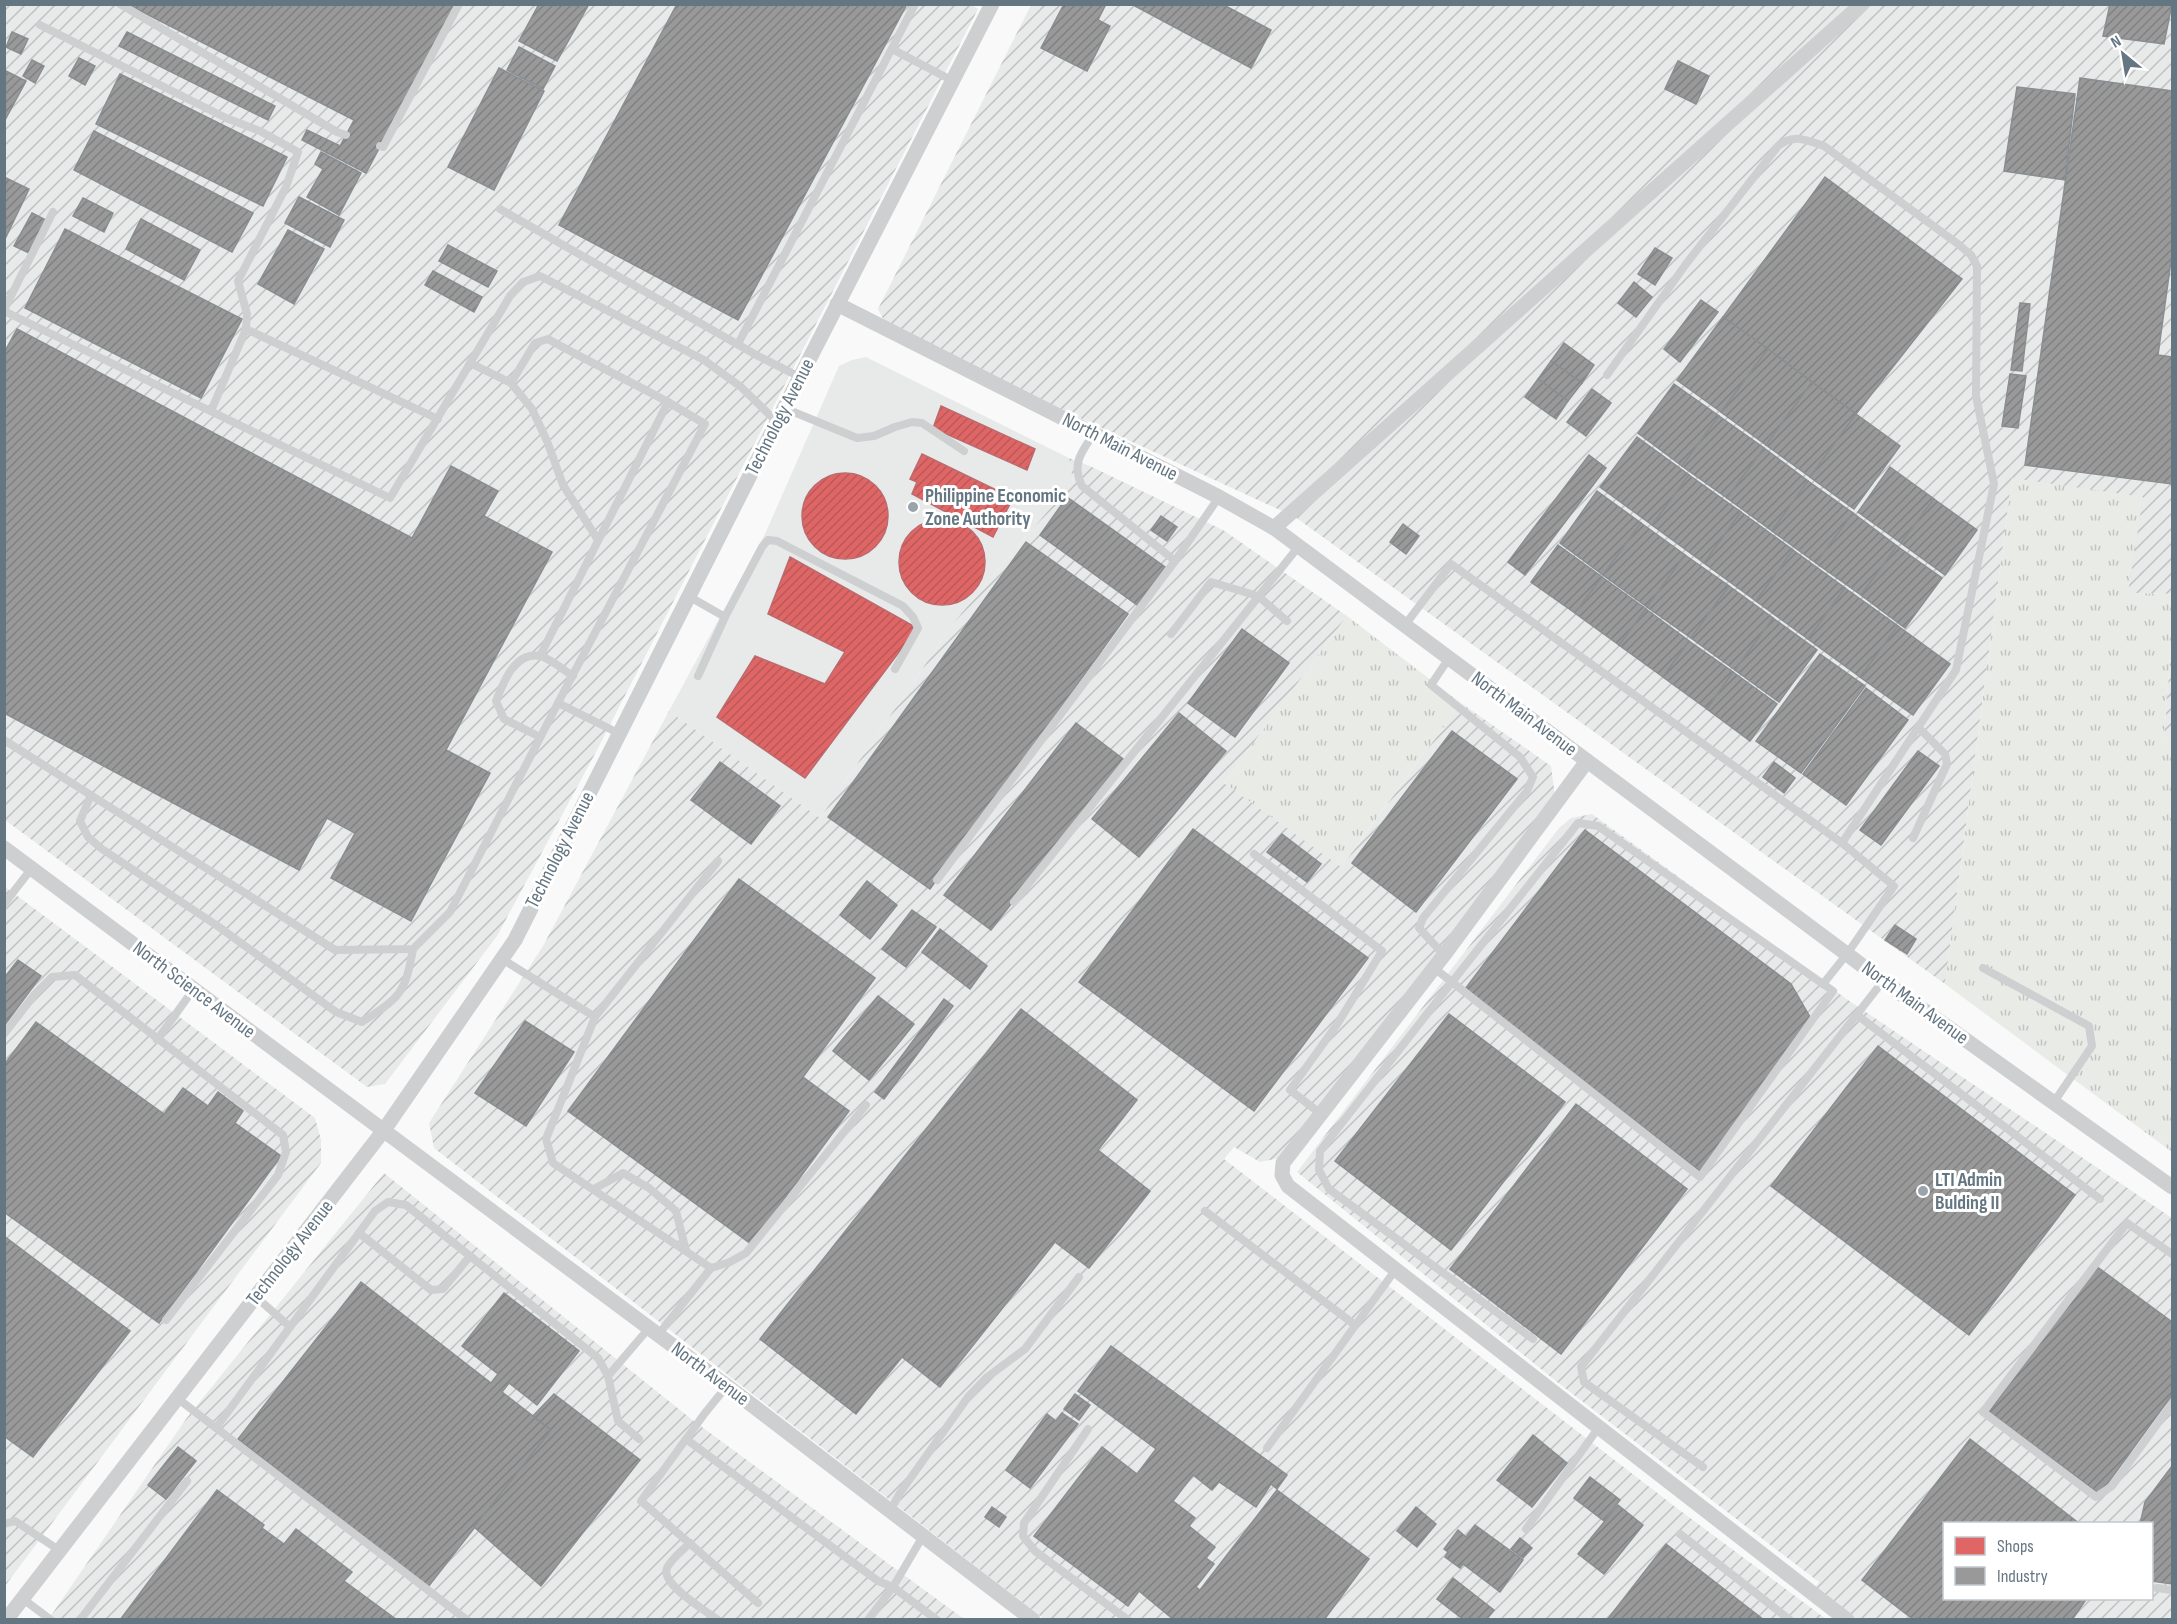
<svg xmlns="http://www.w3.org/2000/svg" width="2177" height="1624" font-family="'Sofia Sans Condensed',sans-serif">
<style>
.built{fill:#e8e9e9}
.industrial{fill:url(#industrial-furrows);fill-rule:evenodd}
.grass{fill:url(#grass-tufts)}
.shops{fill:url(#shops-hatch);stroke:#bb6b6f;stroke-width:1.5}
.industry{fill:url(#industry-hatch);stroke:#898e92;stroke-width:1.5}
.lines{fill:none;stroke-linecap:round;stroke-linejoin:round}
.service{stroke:#cecfd0;stroke-width:8}
.minor{stroke:#cecfd0;stroke-width:15}
.poi-dot{fill:#99a4ac;stroke:#fff;stroke-width:2}
.labels{text-anchor:middle;dominant-baseline:central;stroke-width:6;stroke-linejoin:round;paint-order:stroke}
.street-label{font-size:20px;fill:#657683;stroke:#fff}
.poi-label{font-size:20px;font-weight:bold;fill:#657683;stroke:#fff;text-anchor:start}
</style>
<defs>
<pattern id="industrial-furrows" width="10" height="10" patternUnits="userSpaceOnUse" patternTransform="scale(1.5)"><rect width="10" height="10" fill="#e8e9e9"/><path d="M-1 1l2-2M0 10L10 0M9 11l2-2" fill="none" stroke="#c0c1c2"/></pattern>
<pattern id="grass-tufts" width="24" height="20" patternUnits="userSpaceOnUse" patternTransform="scale(1.5)"><rect width="24" height="20" fill="#e8ebe6"/><path d="M3 7l-1-3M5 7V3M7 7l1-3M15 17l-1-3M17 17v-4M19 17l1-3" fill="none" stroke="#c0c3c0"/></pattern>
<pattern id="shops-hatch" width="6" height="6" patternUnits="userSpaceOnUse" patternTransform="scale(1.5)"><rect width="6" height="6" fill="#e06666"/><path d="M-1 1l2-2M0 6l6-6M5 7l2-2" fill="none" stroke="#b95959"/></pattern>
<pattern id="industry-hatch" width="6" height="6" patternUnits="userSpaceOnUse" patternTransform="scale(1.5)"><rect width="6" height="6" fill="#999"/><path d="M-1 1l2-2M0 6l6-6M5 7l2-2" fill="none" stroke="#808182"/></pattern>
</defs>
<rect width="100%" height="100%" fill="#f9f9f9"/>
<path class="built" d="M866,357L1069,458L1073,481L955,621L820,818L669,711L765,534L839,366L852,360Z"/>
<g class="industrial">
<path d="M970,4L978,9L597,750L497,936L385,1084L367,1087L5,820V5Z"/>
<path d="M1031,5H2172V594L2128,593L2012,478L1945,984L1295,517L888,329L878,309Z"/>
<path d="M1069,458L1092,467L1223,530L1347,616L1224,783L1342,866L1461,703L1551,766L1555,796L1438,954L1280,1158L1260,1162L1234,1147L1224,1159L1678,1509L1826,1619H1044L434,1148L429,1123L543,946L669,711L820,818L955,621L1073,481Z"/>
<path d="M2172,632V739L2164,737Z"/>
<path d="M1592,814L1848,1000L2172,1218V1619H1851L1811,1594L1819,1582L1557,1382L1297,1172L1559,828L1571,818ZM1944,1524H2152V1598H1944Z"/>
<path d="M4,886L315,1118L321,1140V1163L5,1586Z"/>
<path d="M384,1173L695,1422L964,1619L48,1620L186,1419Z"/>
</g>
<g class="grass">
<path d="M2012,478L2143,497L2128,593L2172,594V632L2164,737L2172,739V1152L1945,984Z"/>
<path d="M1347,616L1461,703L1341,867L1224,783Z"/>
</g>
<g class="shops">
<path d="M941,406L1035,449L1027,470L933,428Z"/>
<path d="M922,454L1013,498L993,537L912,494L917,482L910,479Z"/>
<circle cx="845" cy="516" r="43"/>
<circle cx="942" cy="562" r="43"/>
<path d="M790,557L917,628L805,778L717,717L755,656L825,684L845,652L768,614Z"/>
</g>
<g class="industry">
<path d="M127,4H456L366,173L302,140L307,130L340,146L354,120Z"/>
<path d="M539,4H589L557,61L519,41Z"/>
<path d="M677,4H907L738,320L559,225Z"/>
<path d="M1064,4H1106L1098,20L1110,26L1087,71L1041,48Z"/>
<path d="M1135,4H1222L1271,30L1251,68L1135,6Z"/>
<path d="M2110,4H2172L2164,44L2103,36Z"/>
<path d="M12,32L28,39L21,54L6,47Z"/>
<path d="M127,32L275,106L268,120L119,46Z"/>
<path d="M519,47L555,66L543,89L507,70Z"/>
<path d="M79,58L95,66L85,85L69,76Z"/>
<path d="M32,60L44,66L35,83L23,76Z"/>
<path d="M1678,61L1709,76L1696,104L1665,89Z"/>
<path d="M499,68L544,91L494,190L448,167Z"/>
<path d="M4,70L26,81L4,122Z"/>
<path d="M120,74L287,157L263,206L96,124Z"/>
<path d="M2080,78L2172,91V261H2171L2158,355L2172,357V484L2025,465Z"/>
<path d="M2017,87L2075,94L2065,180L2004,171Z"/>
<path d="M94,131L253,213L232,252L74,170Z"/>
<path d="M321,152L361,173L339,215L307,197L323,169L315,164Z"/>
<path d="M4,177L29,189L5,239H4Z"/>
<path d="M1825,177L1962,279L1856,414L1723,317Z"/>
<path d="M299,197L344,220L330,247L285,223Z"/>
<path d="M83,198L113,213L104,232L73,216Z"/>
<path d="M32,213L46,220L29,253L14,246Z"/>
<path d="M141,219L200,250L184,280L126,249Z"/>
<path d="M65,229L242,319L201,398L25,308Z"/>
<path d="M288,230L324,249L294,304L258,284Z"/>
<path d="M448,245L497,271L488,287L439,261Z"/>
<path d="M1655,248L1672,258L1655,285L1638,274Z"/>
<path d="M433,271L482,297L474,312L425,285Z"/>
<path d="M1634,282L1652,297L1636,317L1618,303Z"/>
<path d="M1701,300L1718,312L1680,362L1664,349Z"/>
<path d="M2020,303L2030,304L2022,371L2011,370Z"/>
<path d="M1723,317L1768,349L1721,412L1677,380Z"/>
<path d="M17,329L412,538L451,466L498,491L484,516L552,552L446,750L490,773L411,921L331,878L355,833L327,818L299,870L4,713V353Z"/>
<path d="M1564,343L1594,365L1582,383L1551,361Z"/>
<path d="M1768,349L1812,382L1766,445L1721,412Z"/>
<path d="M1551,361L1582,383L1568,401L1538,379Z"/>
<path d="M2010,374L2026,376L2018,428L2002,426Z"/>
<path d="M1538,379L1568,401L1556,419L1525,397Z"/>
<path d="M1812,382L1856,414L1810,477L1766,445Z"/>
<path d="M1674,384L1719,416L1682,466L1638,433Z"/>
<path d="M1592,389L1611,403L1586,436L1567,422Z"/>
<path d="M1856,414L1900,446L1854,509L1810,477Z"/>
<path d="M1719,416L1764,448L1727,498L1682,466Z"/>
<path d="M1637,437L1689,475L1652,525L1600,487Z"/>
<path d="M1764,448L1808,481L1772,531L1727,498Z"/>
<path d="M1589,455L1606,468L1525,575L1508,562Z"/>
<path d="M1890,467L1934,499L1901,543L1858,512Z"/>
<path d="M1689,475L1741,512L1704,563L1652,525Z"/>
<path d="M1808,481L1853,513L1816,563L1772,531Z"/>
<path d="M1597,491L1641,523L1603,575L1560,543Z"/>
<path d="M1067,497L1165,567L1137,605L1040,535Z"/>
<path d="M1934,499L1977,530L1945,575L1901,543Z"/>
<path d="M1741,512L1793,550L1756,601L1704,563Z"/>
<path d="M1853,513L1897,546L1861,595L1816,563Z"/>
<path d="M1161,516L1177,527L1167,541L1151,530Z"/>
<path d="M1641,523L1685,555L1647,607L1603,575Z"/>
<path d="M1403,524L1419,536L1406,554L1390,542Z"/>
<path d="M1026,542L1128,614L930,889L828,817Z"/>
<path d="M1558,545L1602,577L1575,613L1531,582Z"/>
<path d="M1897,546L1942,578L1905,628L1861,595Z"/>
<path d="M1793,550L1845,588L1808,639L1756,601Z"/>
<path d="M1685,555L1729,586L1691,638L1647,607Z"/>
<path d="M1602,577L1646,609L1619,645L1575,613Z"/>
<path d="M1729,586L1773,618L1735,670L1691,638Z"/>
<path d="M1845,588L1898,626L1860,677L1808,639Z"/>
<path d="M1646,609L1689,641L1663,677L1619,645Z"/>
<path d="M1773,618L1817,650L1779,702L1735,670Z"/>
<path d="M1898,626L1950,664L1913,715L1860,677Z"/>
<path d="M1242,629L1289,663L1235,737L1188,703Z"/>
<path d="M1689,641L1733,672L1707,709L1663,677Z"/>
<path d="M1820,654L1865,686L1801,773L1756,741Z"/>
<path d="M1733,672L1777,704L1750,741L1707,709Z"/>
<path d="M1866,688L1908,720L1846,805L1803,774Z"/>
<path d="M1179,713L1226,751L1139,857L1092,819Z"/>
<path d="M1076,723L1123,759L991,930L944,895Z"/>
<path d="M1452,731L1517,779L1416,912L1352,863Z"/>
<path d="M1918,751L1939,766L1881,845L1860,830Z"/>
<path d="M720,762L780,806L751,844L691,800Z"/>
<path d="M1774,762L1795,778L1784,793L1763,777Z"/>
<path d="M1193,829L1368,958L1254,1111L1079,982Z"/>
<path d="M1585,830L1791,984L1810,1017L1700,1171L1465,989Z"/>
<path d="M1282,834L1321,864L1307,882L1267,852Z"/>
<path d="M739,879L875,978L803,1077L849,1111L751,1244L568,1111Z"/>
<path d="M867,881L897,905L870,939L840,915Z"/>
<path d="M912,910L936,927L906,967L882,949Z"/>
<path d="M1895,925L1916,939L1907,954L1885,940Z"/>
<path d="M940,929L987,966L970,989L922,952Z"/>
<path d="M18,960L41,976L4,1026V978Z"/>
<path d="M878,996L914,1024L869,1080L833,1051Z"/>
<path d="M944,999L953,1006L884,1099L875,1092Z"/>
<path d="M1021,1009L1137,1100L1098,1150L1150,1191L1089,1268L1055,1242L940,1387L902,1357L856,1414L760,1339Z"/>
<path d="M1449,1014L1565,1102L1451,1250L1335,1161Z"/>
<path d="M525,1021L574,1052L526,1126L475,1093Z"/>
<path d="M36,1022L164,1114L183,1088L208,1106L218,1092L243,1111L235,1123L281,1156L159,1323L4,1212V1065Z"/>
<path d="M1878,1046L2075,1195L1969,1335L1771,1186Z"/>
<path d="M1576,1104L1687,1189L1561,1354L1450,1269Z"/>
<path d="M4,1236L130,1331L33,1457L4,1436Z"/>
<path d="M2096,1266L2172,1322V1395L2100,1494L1989,1412Z"/>
<path d="M361,1282L491,1383L498,1374L462,1346L504,1293L579,1351L537,1405L509,1383L502,1392L551,1430L428,1587L238,1439Z"/>
<path d="M1111,1346L1287,1475L1277,1489L1271,1484L1256,1507L1219,1482L1212,1490L1193,1475L1173,1501L1195,1518L1189,1526L1215,1547L1206,1558L1214,1564L1196,1587L1200,1590L1277,1490L1369,1559L1324,1620H1174L1139,1591L1128,1606L1034,1536L1102,1447L1137,1474L1156,1449L1078,1391Z"/>
<path d="M554,1394L640,1460L541,1586L474,1527L551,1430L533,1416Z"/>
<path d="M1075,1394L1090,1405L1079,1420L1064,1409Z"/>
<path d="M1062,1413L1078,1424L1030,1488L1006,1470L1047,1414L1056,1421Z"/>
<path d="M1533,1435L1567,1463L1532,1507L1497,1480Z"/>
<path d="M1970,1439L2080,1524H1944V1598H2087L2072,1620H1914L1862,1580Z"/>
<path d="M178,1447L196,1461L166,1499L148,1485Z"/>
<path d="M2172,1466V1584L2152,1581V1524H2140L2145,1502Z"/>
<path d="M1590,1477L1620,1500L1604,1521L1574,1498Z"/>
<path d="M217,1490L264,1525L262,1528L284,1544L296,1529L352,1572L344,1581L397,1620H120Z"/>
<path d="M1618,1505L1643,1525L1604,1574L1578,1554Z"/>
<path d="M992,1507L1006,1517L999,1527L985,1517Z"/>
<path d="M1416,1507L1436,1524L1417,1547L1397,1531Z"/>
<path d="M1475,1525L1523,1560L1500,1592L1463,1564L1460,1568L1445,1557L1448,1552L1444,1549L1458,1530L1466,1537Z"/>
<path d="M1520,1538L1532,1548L1523,1558L1511,1549Z"/>
<path d="M1666,1544L1764,1620H1607Z"/>
<path d="M1453,1578L1494,1610L1486,1620H1464L1437,1599Z"/>
</g>
<g class="lines">
<g class="service">
<path d="M120,4L337,132L346,135"/>
<path d="M40,25L226,118L260,131L298,152L286,187L238,281L247,314L246,329L211,411"/>
<path d="M892,49L953,81"/>
<path d="M380,146L383,147L459,4"/>
<path d="M500,209L758,356L800,377"/>
<path d="M4,310L53,212"/>
<path d="M4,311L390,498L510,296L523,282L540,276L704,360L741,387L777,422"/>
<path d="M246,329L438,419"/>
<path d="M738,344L915,4"/>
<path d="M470,363L511,383"/>
<path d="M1607,375L1686,264L1778,146C1794,133 1806,140 1824,146L1958,244L1971,255L1977,266L1976,396L1994,484L1956,670L1842,843"/>
<path d="M784,408L857,438L874,436L895,427L912,422L922,423L964,451"/>
<path d="M1094,433C1082,452 1071,463 1082,486L1175,561"/>
<path d="M598,540L563,485L547,441L532,409L511,383L535,343L548,339C587,361 628,380 668,402"/>
<path d="M690,597L725,617"/>
<path d="M1405,625L1451,564L1842,843L1894,886L1847,954L1823,984L1598,826L1578,823L1452,982L1434,968"/>
<path d="M1171,634L1211,582L1258,596L1287,621"/>
<path d="M540,656L668,402L705,424L558,703"/>
<path d="M698,676L725,617L762,547L768,540L777,541L903,606L913,617L918,628L895,669"/>
<path d="M540,737L504,719L496,701C503,684 514,651 540,656C548,657 565,671 573,676"/>
<path d="M4,740L335,950L413,949L450,912L558,703L620,734"/>
<path d="M91,795L80,821L88,837L102,849L219,927L336,1012L362,1022C400,997 405,994 413,949"/>
<path d="M1913,838L1947,764L1945,754L1918,727"/>
<path d="M1254,854L1382,951L1338,1023L1290,1090L1321,1114"/>
<path d="M937,880L1175,561L1219,497"/>
<path d="M1014,902L1299,546"/>
<path d="M4,904L32,868"/>
<path d="M1444,955L1419,928L1423,918L1527,791L1533,777L1520,757L1431,685L1449,658"/>
<path d="M502,959L595,1017"/>
<path d="M1983,968L2089,1026L2092,1046L2054,1102"/>
<path d="M1857,1015L2100,1199"/>
<path d="M4,1034L35,994L52,977L75,975L283,1135L286,1152L278,1175L166,1320"/>
<path d="M157,1040L193,990"/>
<path d="M594,1189L623,1173L649,1188L676,1211L686,1251"/>
<path d="M1205,1211L1355,1325"/>
<path d="M359,1233L431,1290L443,1289L470,1256"/>
<path d="M2172,1254L2127,1223L1983,1412L2096,1497L2112,1486L2172,1404"/>
<path d="M711,1268L553,1163L546,1139L595,1017L718,861"/>
<path d="M256,1297L290,1327"/>
<path d="M658,1335L711,1268L730,1262L746,1253L866,1105"/>
<path d="M1533,1339L1329,1189L1319,1170L1320,1151L1452,982L1700,1177L1833,991L1823,984"/>
<path d="M608,1376L649,1328"/>
<path d="M727,1386L705,1413L641,1501L758,1603"/>
<path d="M177,1398L467,1620"/>
<path d="M216,1428L375,1211L388,1202L406,1205L598,1358L608,1376L618,1421L639,1439"/>
<path d="M1088,1429L1024,1523L1023,1536L1035,1551L1128,1620"/>
<path d="M686,1439L878,1581L893,1587L923,1536"/>
<path d="M1267,1448L1396,1269"/>
<path d="M1703,1467L1584,1382L1581,1367L1883,981"/>
<path d="M890,1511L900,1493L968,1397L986,1378L1025,1349L1079,1277"/>
<path d="M4,1524L15,1521L59,1550"/>
<path d="M1526,1529L1599,1427"/>
<path d="M1680,1534L1790,1620"/>
<path d="M690,1543C683,1550 671,1559 667,1568C660,1584 706,1611 718,1620"/>
<path d="M2157,1588L2172,1590"/>
<path d="M23,1599L51,1620"/>
<path d="M80,1620L187,1481"/>
<path d="M868,1620L893,1587L937,1620"/>
</g>
<g class="minor">
<path d="M837,304L1219,497L1274,528L1883,981L2172,1187"/>
<path d="M1274,528L1862,4"/>
<path d="M1587,761L1444,955L1283,1163L1282,1175L1288,1186L1847,1620"/>
<path d="M4,848L727,1386L1033,1620"/>
<path d="M6,1620L384,1130L515,940L777,422L992,4"/>
</g>
</g>
<g class="poi-dot">
<circle cx="913" cy="507" r="6"/>
<circle cx="1923" cy="1191" r="6"/>
</g>
<g class="labels">
<g class="street-label">
<text transform="translate(780 417) rotate(-63)">Technology Avenue</text>
<text transform="translate(1120 447) rotate(27)">North Main Avenue</text>
<text transform="translate(1524 714) rotate(37)">North Main Avenue</text>
<text transform="translate(560 850) rotate(-63)">Technology Avenue</text>
<text transform="translate(194 990) rotate(37)">North Science Avenue</text>
<text transform="translate(1915 1003) rotate(36)">North Main Avenue</text>
<text transform="translate(290 1253) rotate(-52)">Technology Avenue</text>
<text transform="translate(710 1374) rotate(37)">North Avenue</text>
</g>
<g class="poi-label">
<text x="925" y="496">Philippine Economic<tspan x="925" dy="23">Zone Authority</tspan></text>
<text x="1935" y="1180">LTI Admin<tspan x="1935" dy="23">Bulding II</tspan></text>
</g>
</g>
<rect width="2177" height="1624" fill="none" stroke="#657683" stroke-width="12"/>
<rect x="1943" y="1522" width="210" height="78" fill="#ffffff" stroke="#c1c8cd" stroke-width="1.5"/>
<rect x="1955" y="1537" width="30" height="18" fill="#e06666" stroke="#c1c8cd" stroke-width="1.5"/>
<text x="1997" y="1552" font-size="18" fill="#657683">Shops</text>
<rect x="1955" y="1567" width="30" height="18" fill="#999999" stroke="#c1c8cd" stroke-width="1.5"/>
<text x="1997" y="1582" font-size="18" fill="#657683">Industry</text>
<g transform="translate(2123 54) rotate(330)" stroke="#ffffff" stroke-width="4.5" paint-order="stroke">
<path d="M0-4.5L10 22L0 15L-10 22Z" fill="#657683"/>
<text y="-9" font-size="16" font-weight="bold" text-anchor="middle" fill="#657683">N</text>
</g>
</svg>
